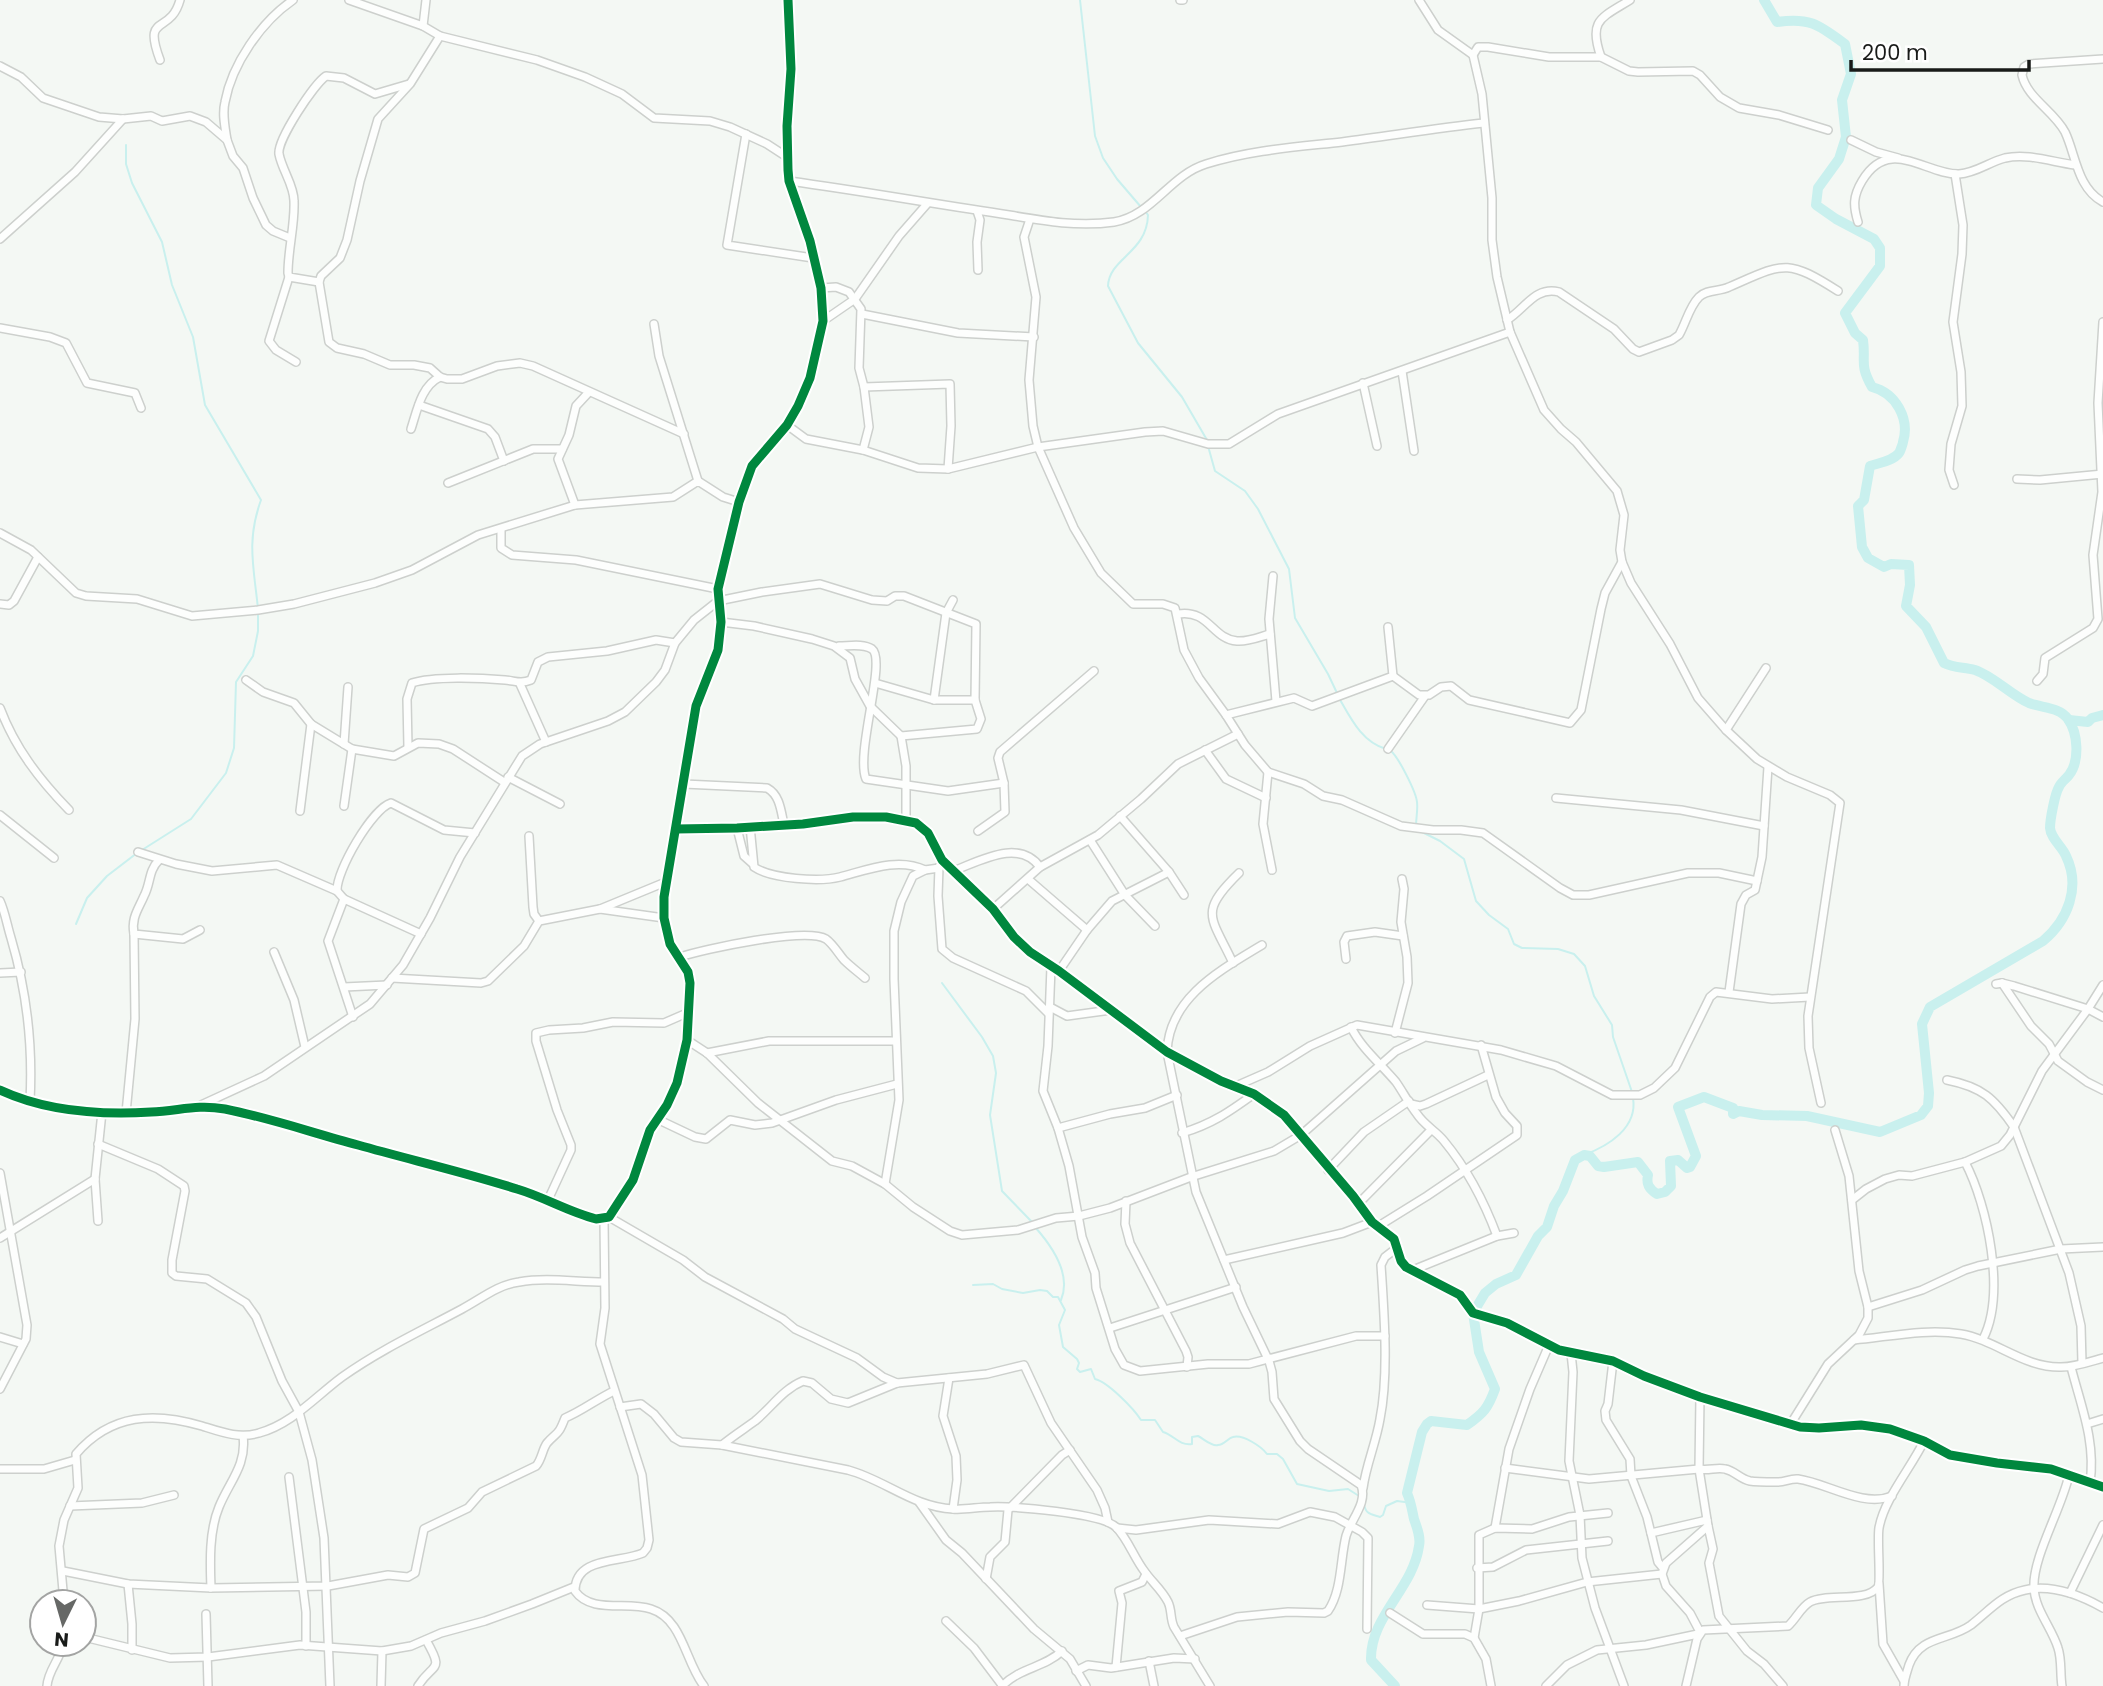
<svg xmlns="http://www.w3.org/2000/svg" width="2103" height="1686" font-family="Poppins,sans-serif">
<style>
.lines{fill:none;stroke-linecap:round;stroke-linejoin:round}
.stream{stroke:#c9f0ee;stroke-width:2}
.river{stroke:#c9f0ee;stroke-width:10}
.minor-casing{stroke:#cdd0cd;stroke-width:10}
.minor{stroke:#fdfefd;stroke-width:7}
.cycleway-casing{stroke:#fff;stroke-width:13}
.cycleway{stroke:#00873e;stroke-width:9}
</style>
<rect width="100%" height="100%" fill="#f4f8f4"/>
<g class="lines">
<g class="stream">
<path d="M1080,0L1095,136L1103,158L1117,179L1141,207"/>
<path d="M126,145V164L132,183L162,242L172,285L193,337L205,405L261,500C246,541 254,568 258,609"/>
<path d="M1145,211L1148,215C1147,253 1109,258 1108,286L1138,343L1182,397L1207,440"/>
<path d="M1208,446L1215,471L1245,491L1258,509L1289,569L1295,618L1328,674L1337,693"/>
<path d="M1339,698C1351,719 1362,742 1386,749"/>
<path d="M1391,751C1399,758 1416,792 1417,802C1418,810 1416,818 1416,826"/>
<path d="M1418,830L1440,841L1464,859L1476,901L1489,915L1508,929L1514,944L1522,948L1558,949L1574,954L1585,966L1594,996L1612,1025L1613,1037L1632,1092"/>
<path d="M142,850L191,819L226,773L234,748L236,682L253,656L258,631V615"/>
<path d="M76,924L87,898L107,876L137,853"/>
<path d="M942,983L982,1037L993,1056L996,1073L990,1115L1002,1191L1032,1222"/>
<path d="M1584,1155C1608,1146 1638,1128 1633,1098"/>
<path d="M1035,1227C1051,1245 1072,1274 1061,1300"/>
<path d="M973,1285L993,1284L1002,1289L1023,1293L1040,1290L1047,1291L1053,1297H1058L1065,1310L1059,1325L1063,1347L1077,1359L1079,1363L1077,1369L1080,1372L1091,1369L1095,1379C1108,1382 1134,1409 1141,1420H1155L1163,1432C1174,1435 1179,1446 1192,1444V1437L1198,1436C1204,1439 1212,1447 1218,1445C1224,1445 1228,1438 1233,1437C1243,1434 1262,1447 1267,1454H1277L1283,1459L1297,1484L1329,1491L1348,1489L1359,1496"/>
<path d="M1364,1503C1365,1514 1370,1514 1380,1517L1383,1515L1386,1506L1397,1501L1412,1503"/>
</g>
<g class="river">
<path d="M2069,720L2088,722L2092,718L2103,715"/>
<path d="M1395,1686L1371,1660C1370,1616 1413,1589 1419,1546C1421,1537 1417,1528 1414,1519C1412,1510 1411,1502 1407,1493L1422,1432L1427,1424L1431,1421L1467,1425C1484,1413 1488,1408 1495,1389L1479,1352L1473,1313L1485,1293L1496,1284L1516,1275L1538,1236L1547,1227L1554,1206L1563,1191L1575,1160L1584,1155L1590,1156L1598,1166L1604,1167L1638,1162L1648,1175C1646,1184 1649,1189 1657,1194L1665,1192L1671,1186L1670,1161L1678,1160L1687,1168L1690,1167L1696,1156L1678,1107L1704,1097L1733,1108V1114L1739,1111L1762,1115L1807,1116L1880,1132L1921,1115L1928,1106L1929,1093L1922,1024L1930,1007L2043,941C2068,920 2081,887 2066,856C2062,846 2051,839 2050,828C2050,820 2055,793 2059,787C2061,782 2066,779 2069,775C2080,761 2078,733 2068,719C2060,707 2042,708 2029,703C2011,695 1993,676 1975,670C1964,667 1954,668 1944,663L1926,627L1906,606L1910,585L1909,565L1891,564L1884,567L1868,558L1862,547L1858,506L1864,500L1870,466C1879,463 1893,461 1899,453C1900,452 1903,443 1903,442C1910,419 1896,393 1872,387C1859,364 1866,362 1863,340L1855,333L1845,313L1880,266V248L1874,239L1836,219L1816,205L1818,188L1839,159L1846,137L1842,100L1851,74L1845,44C1819,25 1810,17 1777,22L1764,0"/>
</g>
<defs>
<g id="minor">
<path d="M349,0L423,26L440,36L537,60L585,77L622,94L654,118L710,121L730,127L767,144L787,157"/>
<path d="M1180,0H1183"/>
<path d="M1419,0L1438,30L1473,55L1482,94L1492,198V240L1497,277L1510,332L1544,410L1561,429L1576,442L1617,491L1624,515L1620,550L1622,562L1631,583L1670,644L1698,698L1726,730L1757,759L1787,777L1830,795L1840,803L1808,1016L1809,1048L1821,1103"/>
<path d="M423,26L426,0"/>
<path d="M440,36L410,84L378,119L360,181L347,240L340,258L321,276L319,282L329,342L337,348L364,354L390,365H414L430,368L440,377L447,379H462L497,366L520,363L533,366L684,434"/>
<path d="M1473,55L1478,47H1488L1549,57H1601L1629,71L1638,72L1693,71L1700,75L1720,97L1739,108L1779,115L1828,130"/>
<path d="M1601,57C1588,20 1601,18 1630,0"/>
<path d="M2103,59L2029,64L2024,67L2022,75C2027,98 2054,111 2065,132C2076,155 2077,188 2103,202"/>
<path d="M160,60C142,12 170,36 180,0"/>
<path d="M0,66L21,77L43,98L99,117L123,119L151,116L162,121L190,116L206,122L227,140L233,156L243,168L253,198L266,225L273,231L290,238"/>
<path d="M746,134L727,245L813,258"/>
<path d="M227,140C225,127 222,114 225,102C232,64 261,22 293,0"/>
<path d="M1851,140L1876,152L1898,158"/>
<path d="M789,181C862,191 935,204 1009,215C1044,221 1078,227 1114,222C1152,216 1170,175 1206,164C1250,150 1297,147 1342,142C1389,136 1437,128 1484,123"/>
<path d="M977,211L980,220L977,242L978,270"/>
<path d="M1030,219L1024,237L1036,297L1029,380L1033,426L1038,447L1074,528L1101,573L1133,604H1163L1175,608L1184,650L1199,678L1226,715L1245,745L1268,772L1304,784L1323,796L1342,800L1401,826L1433,830H1461L1483,833L1560,888L1573,895H1589L1688,873H1719L1757,881"/>
<path d="M1858,222C1853,206 1853,196 1862,181C1889,135 1926,175 1959,174C1976,173 1989,162 2005,158C2028,153 2052,162 2075,165"/>
<path d="M0,239L75,172L123,119"/>
<path d="M289,277L269,341L276,350L296,362"/>
<path d="M319,282L289,277L288,273C288,249 295,225 294,201C294,185 282,170 279,154C277,140 314,84 326,76L344,78L375,94L409,84"/>
<path d="M821,288L836,287L849,292L861,309L859,368L864,387L869,427L863,450"/>
<path d="M862,314L958,333L1034,337"/>
<path d="M1507,320C1525,309 1535,286 1559,292L1614,329L1633,349L1639,352L1672,340L1679,335C1686,323 1689,307 1699,297C1707,289 1719,292 1729,287C1784,263 1786,258 1838,291"/>
<path d="M823,321L855,299L899,236L927,204"/>
<path d="M654,324L659,356L698,481"/>
<path d="M0,328L50,337L66,343L87,383L135,393L141,408"/>
<path d="M1402,371L1414,451"/>
<path d="M1363,383L1377,446"/>
<path d="M864,387L950,384L951,426L948,469"/>
<path d="M419,405L488,429L495,437L504,461"/>
<path d="M787,425L806,439L863,450L918,468L948,469L1038,447L1145,432L1163,431L1208,444H1229L1278,414L1510,332"/>
<path d="M411,429C417,411 421,386 440,377"/>
<path d="M2017,479L2040,480L2103,474"/>
<path d="M448,483L533,449H562"/>
<path d="M1954,485L1949,470L1951,444L1962,406L1961,372L1953,322L1962,254L1963,225L1955,174"/>
<path d="M575,505L558,459L569,435L576,406L589,392"/>
<path d="M501,529V548L512,555L576,560L718,589"/>
<path d="M0,533L31,550L76,593L86,596L137,599L192,616L258,610L294,604L375,583L412,570L478,535L575,505L673,497L698,481L723,497L739,502"/>
<path d="M1273,576L1269,619L1276,701"/>
<path d="M0,604L9,605L14,601L38,557"/>
<path d="M1178,614C1209,609 1212,639 1237,641C1248,642 1259,637 1270,634"/>
<path d="M721,622L754,626L812,639L834,646L850,658L855,679L870,706L901,736L906,766V820"/>
<path d="M839,646C849,646 863,643 872,649C887,660 855,753 866,779L948,791L1004,783"/>
<path d="M1393,676L1419,695H1429L1441,687L1451,686L1469,700L1570,723L1581,710L1601,609L1605,593L1622,562"/>
<path d="M246,680L263,692L294,703L311,724L352,749L394,756L418,743L439,744L453,749L504,782"/>
<path d="M2037,681L2043,674L2045,658L2093,628L2098,619L2093,555L2102,492L2098,403L2103,322"/>
<path d="M875,683L934,700H975"/>
<path d="M520,684L546,742"/>
<path d="M934,700L946,613L953,600"/>
<path d="M0,708C15,748 39,779 69,810"/>
<path d="M1226,715L1294,698L1312,706L1393,676L1388,627"/>
<path d="M1726,730L1766,668"/>
<path d="M344,744L348,687"/>
<path d="M408,747L407,699L412,683C433,676 481,678 505,680C516,681 520,684 531,680L538,662L548,657L607,651L656,640L675,643"/>
<path d="M1388,749L1425,696"/>
<path d="M1205,750L1226,779L1266,798"/>
<path d="M1268,772L1263,824L1272,870"/>
<path d="M508,777L560,804"/>
<path d="M684,784L767,788C780,795 781,811 784,825"/>
<path d="M1556,798L1681,810L1764,826"/>
<path d="M344,806L352,749"/>
<path d="M300,811L311,724"/>
<path d="M0,815L54,858"/>
<path d="M1120,816L1169,872L1184,895"/>
<path d="M750,826L754,867C771,879 820,882 840,877C867,870 898,857 925,870"/>
<path d="M737,828L744,856L753,864"/>
<path d="M676,829L737,828L803,824L853,817H886L916,823L928,833L942,860L993,909L1014,937L1030,952L1059,971L1167,1052L1221,1081L1254,1094L1284,1115L1353,1196L1372,1222L1394,1239L1401,1261L1406,1267L1460,1295L1473,1313L1507,1323L1559,1350L1613,1361L1644,1376L1700,1397L1800,1427L1819,1428L1861,1425L1890,1429L1924,1441L1950,1455L1997,1463L2051,1469L2103,1487"/>
<path d="M978,831L1005,812L1004,783L998,758L1000,752L1094,671"/>
<path d="M529,836L533,907L534,914L539,921"/>
<path d="M1090,840L1125,895L1155,926"/>
<path d="M138,852L176,864L212,871L277,865L337,891"/>
<path d="M159,860C148,871 151,883 144,896C138,910 131,918 134,934L183,939L200,930"/>
<path d="M939,867L938,896L942,949L953,958L1026,991L1048,1013"/>
<path d="M953,871C980,861 1019,838 1040,867"/>
<path d="M1028,879L1087,930"/>
<path d="M344,899L421,934"/>
<path d="M0,901C5,912 7,925 11,938C27,992 33,1045 30,1101"/>
<path d="M600,909L664,918"/>
<path d="M993,909L1040,867L1098,835L1141,799L1178,764L1238,734"/>
<path d="M274,952L294,1000L305,1047"/>
<path d="M680,957C704,949 806,927 826,939C833,944 838,953 844,960C850,966 858,972 865,978"/>
<path d="M1346,959L1344,942L1347,936L1375,932L1403,936"/>
<path d="M1233,963C1211,916 1198,913 1239,873"/>
<path d="M1051,967L1048,1046L1043,1091L1058,1128L1069,1166L1082,1237L1095,1273L1096,1288L1115,1349L1124,1365L1140,1371L1208,1364H1249L1356,1336H1385"/>
<path d="M1059,971L1087,930L1112,901L1169,872"/>
<path d="M0,973L21,972"/>
<path d="M392,978L481,983L488,981L524,946L539,921L600,909L668,881"/>
<path d="M2002,983L2031,1026L2049,1044L2058,1061L2087,1082L2103,1090"/>
<path d="M1996,984L2002,983L2014,986L2088,1009L2103,1017"/>
<path d="M344,987L387,985"/>
<path d="M1729,992L1741,904L1746,895L1755,890L1762,857L1768,767"/>
<path d="M1050,1007L1067,1016L1111,1010"/>
<path d="M353,1017L328,941L344,899L337,891C336,871 372,809 391,803L444,830L475,833"/>
<path d="M1351,1027C1361,1048 1381,1064 1396,1082C1403,1092 1409,1104 1417,1114C1424,1125 1436,1131 1444,1141C1468,1170 1484,1201 1497,1236"/>
<path d="M1395,1033L1408,983L1407,957L1401,922L1404,889L1402,879"/>
<path d="M687,1040L707,1053L758,1103L832,1161L852,1166L885,1184L913,1207L950,1231L962,1235L1018,1230L1056,1218L1079,1216L1110,1208L1191,1177L1274,1151L1301,1135L1396,1051L1423,1038"/>
<path d="M707,1053L769,1041H896"/>
<path d="M1947,1080C1982,1087 1994,1098 2014,1127L2069,1273L2081,1326L2082,1363"/>
<path d="M1236,1086L1268,1072L1310,1046L1357,1025L1501,1050L1556,1066L1612,1095H1640L1654,1088L1675,1068L1710,997L1716,992L1772,999L1810,997"/>
<path d="M0,1090C45,1111 102,1115 151,1112C179,1111 196,1104 225,1109C270,1118 313,1133 358,1145C411,1160 464,1172 517,1189C544,1197 569,1212 596,1219L609,1217L633,1180L650,1130L667,1105L677,1083L687,1040L690,983L688,972L670,944L664,918V897L696,706L718,650L721,622L718,589L739,502L752,466L787,425L798,406L810,378L823,321L821,288L810,241L789,181L788,170L787,126L791,69L788,0"/>
<path d="M1411,1104L1420,1106L1426,1104L1488,1075"/>
<path d="M201,1105L264,1076L370,1004L403,965L430,918L460,857L522,756L540,744L608,721L625,712L656,682L665,670L675,643L694,620L718,601L762,592L820,584L872,600L887,601L895,596H904L976,624L975,700L981,719L977,729L901,736"/>
<path d="M126,1113L135,1019L134,934"/>
<path d="M657,1119L695,1137L706,1139L730,1120L755,1125L772,1123L836,1100L897,1084"/>
<path d="M1058,1128L1110,1114L1145,1108L1177,1095"/>
<path d="M1182,1133C1212,1124 1229,1112 1254,1094"/>
<path d="M98,1144L158,1169L184,1186L185,1191L172,1260V1273L176,1276L207,1279L246,1303L256,1317L282,1381L299,1412L312,1460L324,1538L330,1686"/>
<path d="M1965,1162C1988,1206 2006,1294 1983,1339"/>
<path d="M1328,1170L1364,1132L1409,1101"/>
<path d="M0,1173L27,1325L26,1339L0,1389"/>
<path d="M885,1184L899,1100L894,979V931L901,902L913,876L925,870L939,868"/>
<path d="M548,1200L571,1150V1145L557,1110L536,1041V1033L549,1030L583,1028L613,1022L664,1023L687,1013"/>
<path d="M1852,1200L1866,1189L1885,1179L1899,1175L1912,1176L1965,1162L2001,1146L2010,1135L2042,1071L2088,1009L2103,985"/>
<path d="M1126,1201L1125,1224L1130,1243L1186,1351L1188,1357L1187,1367"/>
<path d="M1358,1204L1431,1130"/>
<path d="M609,1217L683,1260L705,1277L783,1319L795,1329L857,1358L883,1377L897,1383"/>
<path d="M604,1219L605,1308L600,1344L642,1475L649,1540L647,1548L643,1553C621,1563 575,1556 575,1591C591,1614 627,1601 651,1609C683,1619 685,1662 704,1686"/>
<path d="M98,1221L95,1179L102,1112"/>
<path d="M1377,1227L1427,1196L1517,1135V1126L1505,1113L1496,1097L1481,1045"/>
<path d="M0,1238L95,1179"/>
<path d="M1224,1260L1343,1233L1372,1222"/>
<path d="M1413,1270L1497,1236L1514,1233"/>
<path d="M1868,1307L1922,1290L1965,1270L1978,1266L2061,1249L2103,1247"/>
<path d="M1110,1328L1236,1287"/>
<path d="M0,1337L23,1344"/>
<path d="M1854,1340C1888,1337 1926,1328 1961,1334C1996,1340 2024,1368 2061,1367C2075,1367 2089,1362 2103,1358"/>
<path d="M1571,1353L1573,1372L1569,1461L1580,1515L1582,1558L1595,1608L1624,1686"/>
<path d="M1613,1361L1608,1404L1605,1411L1606,1420L1630,1459L1631,1476L1647,1517L1658,1562L1663,1568"/>
<path d="M2071,1367C2081,1406 2096,1442 2090,1483"/>
<path d="M949,1378L943,1416L956,1456L957,1480L953,1509"/>
<path d="M620,1407L641,1404L654,1414L674,1438L681,1442L722,1445L848,1470C885,1480 913,1507 953,1509C965,1510 978,1507 990,1507C1013,1506 1101,1513 1116,1527C1128,1539 1134,1558 1145,1572C1152,1582 1162,1590 1168,1602C1172,1610 1170,1619 1174,1627L1210,1686"/>
<path d="M2087,1424L2103,1419"/>
<path d="M1790,1425L1828,1364L1859,1335L1868,1318V1307L1859,1271L1849,1176L1835,1130"/>
<path d="M722,1445C733,1436 744,1429 755,1421C771,1408 783,1389 803,1381L812,1383L831,1399L848,1403L897,1383L987,1374L1024,1365L1051,1423L1097,1490L1105,1508L1108,1522"/>
<path d="M1505,1468L1589,1479L1699,1469C1708,1471 1717,1467 1725,1469C1735,1471 1740,1479 1750,1481C1756,1482 1769,1482 1776,1482C1784,1483 1790,1478 1798,1479C1827,1483 1863,1508 1892,1496"/>
<path d="M0,1469H44L75,1460"/>
<path d="M289,1477L306,1612V1646"/>
<path d="M1363,1488C1366,1465 1376,1443 1380,1419C1389,1374 1384,1312 1381,1265L1385,1257L1398,1247"/>
<path d="M919,1502L946,1540L962,1553L1034,1629L1070,1659L1086,1686"/>
<path d="M70,1506L142,1503L174,1495"/>
<path d="M1708,1526L1713,1549L1709,1563L1719,1616L1747,1651L1764,1664L1783,1686"/>
<path d="M1117,1528L1136,1530L1209,1520L1278,1524L1310,1512L1335,1517L1362,1532L1368,1538L1367,1629"/>
<path d="M1495,1528L1509,1449L1530,1389L1549,1345"/>
<path d="M1651,1533L1707,1520"/>
<path d="M1477,1568L1493,1567L1526,1550L1608,1541"/>
<path d="M63,1571L128,1584L211,1588L328,1586L388,1575L408,1577L415,1573L424,1529L468,1508L482,1492L536,1466C542,1459 542,1450 547,1443C558,1431 558,1436 565,1418C582,1411 597,1399 614,1391"/>
<path d="M986,1579L990,1557L1005,1542L1008,1510L1062,1455L1070,1450"/>
<path d="M128,1584L132,1624V1650"/>
<path d="M1879,1584L1883,1644L1904,1681"/>
<path d="M211,1588C210,1562 209,1531 219,1507C229,1482 247,1465 243,1436"/>
<path d="M2070,1593L2103,1525"/>
<path d="M64,1602L59,1546L64,1520L78,1488L76,1454C111,1413 155,1412 202,1426C221,1432 239,1439 259,1433C292,1424 315,1397 342,1377C380,1350 421,1331 462,1309C481,1299 497,1285 519,1282C546,1277 576,1282 604,1282"/>
<path d="M1427,1605L1479,1609L1519,1601L1587,1582L1662,1574"/>
<path d="M1390,1613L1423,1634H1465L1474,1638L1486,1659L1491,1686"/>
<path d="M206,1614L208,1686"/>
<path d="M946,1621L974,1648L1002,1685"/>
<path d="M1700,1632L1690,1613L1666,1586L1662,1574L1666,1563L1708,1526L1699,1469L1700,1397"/>
<path d="M1180,1636L1237,1617L1288,1612L1324,1613L1328,1611C1342,1591 1340,1560 1346,1536C1351,1519 1368,1503 1361,1485L1308,1449L1300,1441L1274,1399L1272,1372L1269,1361L1243,1307L1196,1192L1167,1052C1169,997 1221,970 1262,945"/>
<path d="M84,1637L170,1658L208,1657L300,1645L382,1651L411,1646L441,1633L485,1621L532,1604L574,1587"/>
<path d="M1474,1638L1479,1609V1535L1495,1528L1532,1529L1569,1517L1608,1513"/>
<path d="M1149,1661L1154,1686"/>
<path d="M1116,1667L1122,1603L1119,1591L1142,1582L1146,1574"/>
<path d="M1076,1671L1088,1665L1111,1668L1174,1658L1195,1659"/>
<path d="M47,1686C48,1670 60,1660 63,1644"/>
<path d="M381,1686L382,1651"/>
<path d="M418,1686C433,1662 445,1673 426,1640"/>
<path d="M1002,1686C1021,1667 1044,1668 1062,1651"/>
<path d="M1546,1686L1567,1665L1597,1650L1646,1645L1698,1634"/>
<path d="M1686,1686L1697,1639L1703,1630L1788,1626C1796,1619 1801,1607 1810,1602C1826,1593 1866,1603 1878,1587C1881,1582 1877,1539 1879,1528C1884,1499 1911,1468 1924,1441"/>
<path d="M1904,1686C1904,1679 1907,1672 1909,1665C1920,1635 1949,1641 1971,1625C1989,1611 2001,1595 2025,1590C2052,1584 2080,1595 2103,1608"/>
<path d="M2062,1686C2060,1674 2062,1660 2058,1648C2052,1628 2035,1610 2034,1588C2032,1558 2062,1508 2069,1475"/>
</g>
</defs>
<use href="#minor" class="minor-casing"/>
<use href="#minor" class="minor"/>
<defs>
<g id="cycleway">
<path d="M676,829L737,828L803,824L853,817H886L916,823L928,833L942,860L993,909L1014,937L1030,952L1059,971L1167,1052L1221,1081L1254,1094L1284,1115L1353,1196L1372,1222L1394,1239L1401,1261L1406,1267L1460,1295L1473,1313L1507,1323L1559,1350L1613,1361L1644,1376L1700,1397L1800,1427L1819,1428L1861,1425L1890,1429L1924,1441L1950,1455L1997,1463L2051,1469L2103,1487"/>
<path d="M0,1090C45,1111 102,1115 151,1112C179,1111 196,1104 225,1109C270,1118 313,1133 358,1145C411,1160 464,1172 517,1189C544,1197 569,1212 596,1219L609,1217L633,1180L650,1130L667,1105L677,1083L687,1040L690,983L688,972L670,944L664,918V897L696,706L718,650L721,622L718,589L739,502L752,466L787,425L798,406L810,378L823,321L821,288L810,241L789,181L788,170L787,126L791,69L788,0"/>
</g>
</defs>
<use href="#cycleway" class="cycleway-casing"/>
<use href="#cycleway" class="cycleway"/>
</g>
<g transform="translate(63 1623) rotate(185)"><circle r="33" fill="#ffffff" stroke="#a3a4a3" stroke-width="2"/>
<path d="M0-5L12 26L0 18L-12 26Z" fill="#666866"/>
<text y="-10" font-size="19" font-weight="bold" text-anchor="middle" fill="#191b19">N</text>
</g>
<path d="M1851 60v10h178v-10" fill="none" stroke="#191b19" stroke-width="3.5"/>
<text x="1862" y="60" font-size="21" fill="#191b19" stroke="#ffffff" stroke-width="5" paint-order="stroke">200 m</text>
</svg>
